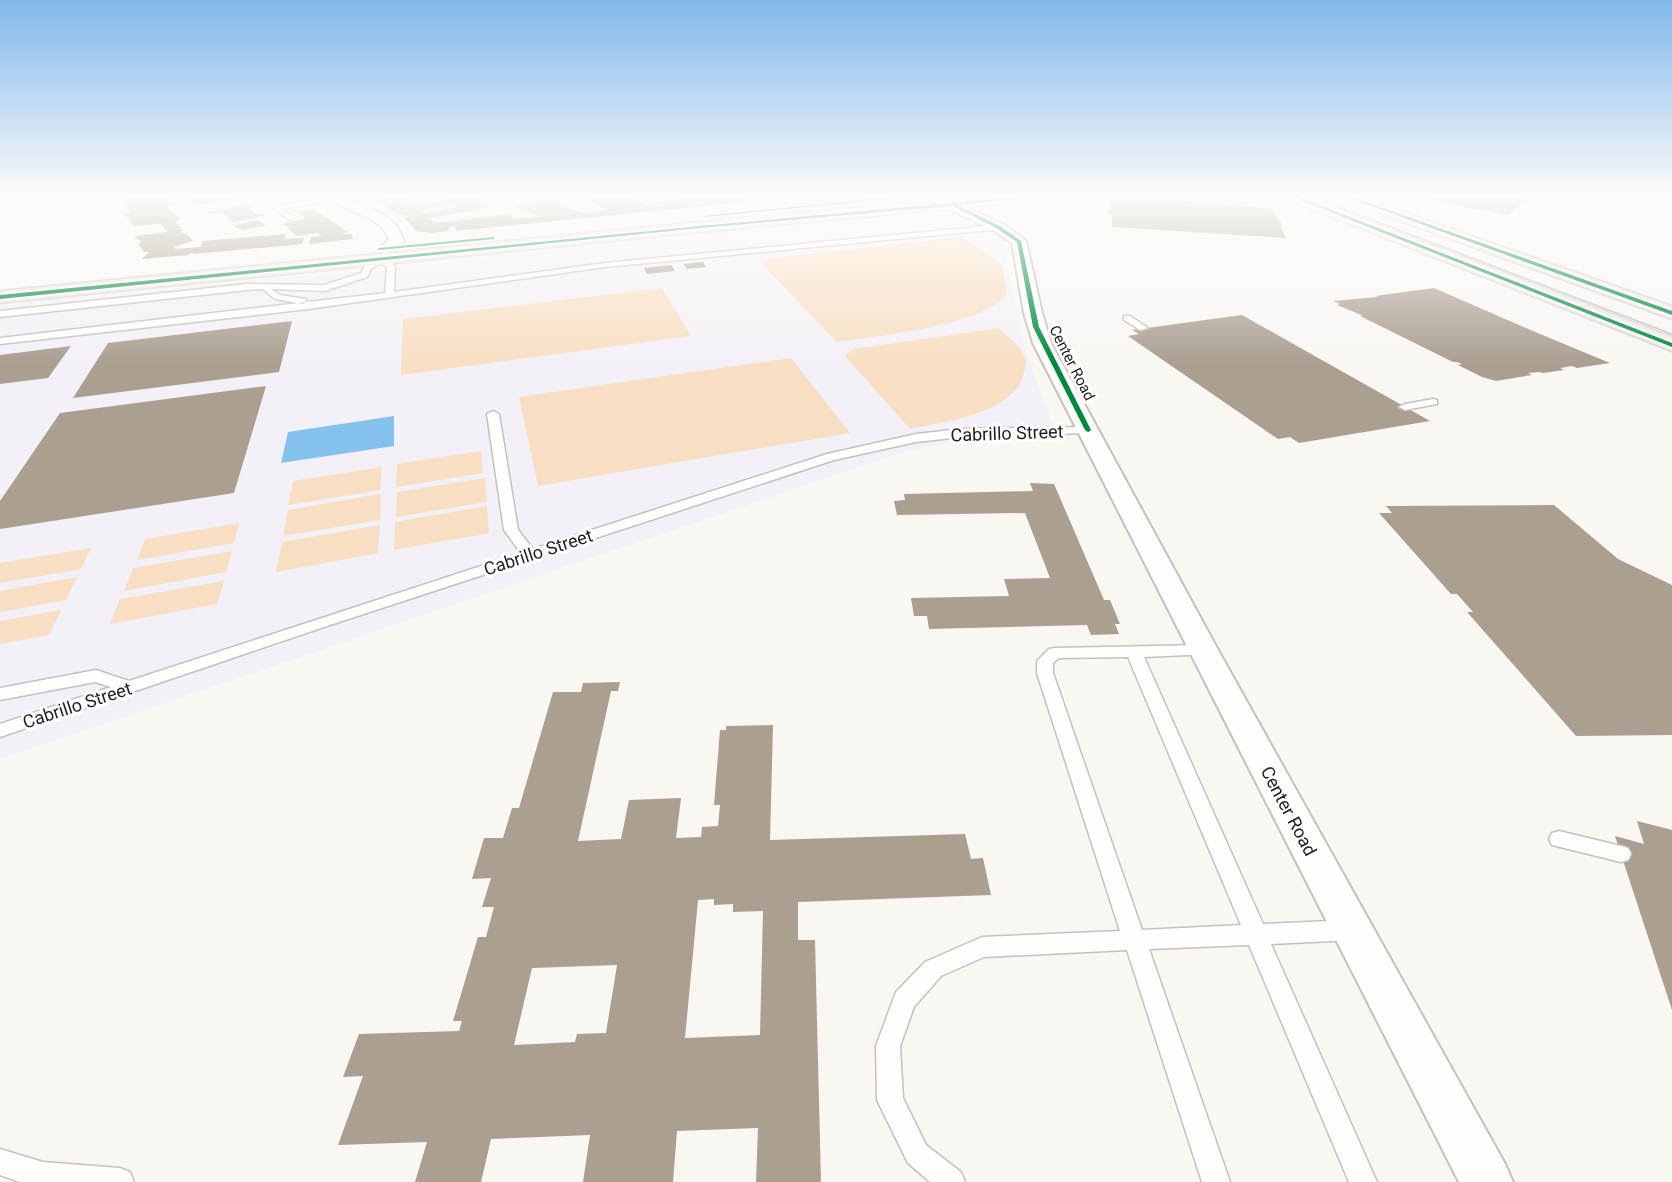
<svg xmlns="http://www.w3.org/2000/svg" width="1672" height="1182" font-family="Roboto,sans-serif">
<style>
.education{fill:#f4f0f8}
.green{fill:#f8dfc3}
.water{fill:#84c1ec}
.building{fill:#aa9f91;fill-rule:evenodd}
.lines{fill:none;stroke-linecap:round;stroke-linejoin:round}
.lane-casing{stroke:#c4c1be;stroke-width:3}
.street-casing{stroke:#c4c1be;stroke-width:4}
.primary-casing{stroke:#d5d3d1;stroke-width:3}
.lane{fill:#fefefd;fill-rule:evenodd}
.street{fill:#fefefd;fill-rule:evenodd}
.primary{fill:#f1e8ea;fill-rule:evenodd}
.tram{stroke:#c2c1c0;stroke-width:1.5}
.cycleway-casing{stroke:#fff;stroke-width:4}
.cycleway{fill:#00873e;fill-rule:evenodd}
.labels{text-anchor:middle;dominant-baseline:central;stroke-width:6;stroke-linejoin:round;paint-order:stroke}
.far-street-label{font-size:15px;fill:#201e1b;stroke:#fff}
.street-label{font-size:18px;fill:#201e1b;stroke:#fff}
</style>
<rect width="100%" height="100%" fill="#faf6f2"/>
<path class="education" d="M946,215L958,216L1002,239L1025,351L1059,440L970,441L935,445L903,452L0,759V306L335,272L340,274L712,233L725,234L736,231Z"/>
<g class="green">
<path d="M961,237L1002,265L1007,294C982,326 878,336 837,342L762,264L771,258Z"/>
<path d="M662,288L691,336L401,375L403,319Z"/>
<path d="M999,328L1020,348L1026,361C1025,370 1023,380 1018,387C993,417 945,421 910,429L845,356L853,349Z"/>
<path d="M791,358L850,433L538,486L519,397Z"/>
<path d="M481,451L483,473L396,487L397,464Z"/>
<path d="M382,467L380,490L288,505L293,481Z"/>
<path d="M485,478L487,502L396,517L397,492Z"/>
<path d="M381,494L380,520L283,536L288,510Z"/>
<path d="M487,506L489,533L394,550L395,522Z"/>
<path d="M239,523L234,543L137,560L145,539Z"/>
<path d="M380,525L378,553L276,572L282,542Z"/>
<path d="M91,548L81,569L0,583V563Z"/>
<path d="M232,551L226,572L124,591L133,568Z"/>
<path d="M77,577L66,600L0,612V591Z"/>
<path d="M224,581L217,604L110,624L120,599Z"/>
<path d="M61,610L49,635L0,644V621Z"/>
</g>
<path class="water" d="M394,416V446L281,463L288,432Z"/>
<g class="building">
<path d="M121,197H168V201L175,204L165,206L181,220L174,221L182,228L173,229H182L181,233L187,234L193,241L173,247L176,249L200,247L203,241L286,234L284,239L304,238L302,244L294,245L192,254L193,252L189,255L142,259L149,252H144L138,244L141,243L140,240L134,239L137,238L135,236L167,232L161,224L169,223L134,226L129,221L131,219L123,215L130,212L126,207L129,206L120,199H123Z"/>
<path d="M186,197H236V199L195,205Z"/>
<path d="M379,197H421L403,201L411,206L455,197H475L491,206L477,210L429,218L435,223L512,214V219L541,217L530,213L528,211L535,210L533,209L525,211L516,207L547,199H556L563,203L557,204L559,206L585,213L608,210L595,204L599,203L589,200L592,199L588,197L632,198L648,206L659,205L655,202L686,198L751,199L743,202L456,231L455,226L449,227L448,231L432,233L416,231L405,218L410,216L397,214L376,200H379L377,199ZM454,204L459,207L424,213L420,211Z"/>
<path d="M1412,197H1530L1508,215Z"/>
<path d="M1111,199L1191,201L1271,209L1283,226H1280L1286,238L1112,227V215H1108V210H1111Z"/>
<path d="M250,205L253,207L249,208L256,214H263L266,216L233,222L222,212L210,214L208,212Z"/>
<path d="M313,209L348,232L339,234H352L353,239L309,244L311,237L322,236L318,233L297,236L287,228H290L282,224L306,218L296,213Z"/>
<path d="M259,220L266,226L242,230L233,226Z"/>
<path d="M703,262L706,267L687,269L684,264Z"/>
<path d="M671,265L675,271L647,274L644,268Z"/>
<path d="M1434,288L1533,331L1610,363L1577,368L1572,366L1560,368L1564,370L1543,373L1539,372L1528,373L1532,375L1496,381L1482,377L1458,365L1462,364L1457,362H1453L1360,316H1363L1359,314L1337,305L1340,304L1333,301L1378,297L1375,296Z"/>
<path d="M1242,315L1430,421L1299,443L1290,437L1278,439L1128,336L1139,334L1132,330Z"/>
<path d="M292,321L279,372L73,398L108,343Z"/>
<path d="M71,346L48,378L0,384V355Z"/>
<path d="M266,386L234,493L0,529V501L60,413Z"/>
<path d="M1030,483L1054,484L1104,600H1110L1120,624H1115L1119,634L1091,635L1087,625L929,629L927,616H914L911,598L1009,596L1004,579L1050,578L1025,513L897,515L894,501L905,500L904,494L1033,491Z"/>
<path d="M1554,505L1618,559L1672,585V735L1576,736L1467,612H1473L1457,594H1451L1379,513H1392L1386,506Z"/>
<path d="M620,682L618,691H611L578,841L621,839L629,800L681,798L676,838L701,837L702,827L718,826L720,805H714L720,730H726V726L773,725L770,840L965,834L971,859L983,858L991,895L798,902V940H815L821,1182H756L758,1128L677,1131L673,1182H583L590,1135L491,1139L481,1182H415L427,1142L338,1145L363,1076L343,1077L359,1034L459,1031L462,1021H453L478,937H486L494,907H482L491,878L472,879L484,838H503L512,808H519L553,692H581L583,683ZM714,899V905L733,904V912L763,911L760,1035L685,1038L698,900ZM617,965L606,1033L577,1034L575,1042L514,1045L532,968Z"/>
<path d="M1637,821L1672,830V1010L1615,836L1644,844Z"/>
</g>
<g class="lines">
<defs>
<g id="lane">
<path d="M267,197L278,206L330,197L342,198L282,209L294,217L291,221L260,198Z"/>
<path d="M998,225L1001,229L605,267L308,309L0,344V338L385,293L387,267L381,263L371,269L367,277L325,291L271,289L280,295L306,299V303L303,304L275,299L263,289L247,290L0,317V311L247,284L324,285L361,273L365,266L381,257L395,266L394,292L605,263Z"/>
<path d="M1124,316H1130L1148,328L1140,330L1124,320Z"/>
<path d="M1433,399L1437,400V404L1405,410L1399,407L1405,404Z"/>
<path d="M493,411L499,414L518,530L533,549L827,454L916,434L961,429L1088,427L1094,430L1088,433L961,437L916,442L834,460L324,627L0,737V724L111,687L95,682L0,700V688L96,670L129,681L521,553L504,530L487,414Z"/>
<path d="M1203,645L1209,646L1211,650L1209,654L1144,657L1263,924L1352,920L1360,923L1363,930L1360,937L1352,940L1271,944L1377,1182H1349L1249,945L1149,949L1230,1182H1202L1127,950L984,957L941,976L914,1007L900,1046L903,1098L926,1145L961,1172L965,1182H930L908,1163L877,1100L876,1046L896,992L925,962L982,937L1120,931L1037,673V661L1049,649L1055,648ZM1128,657L1241,925L1142,930L1053,673V663L1059,658Z"/>
<path d="M1559,831L1621,846L1628,848L1631,854L1628,860L1621,862L1552,845L1549,839L1552,833Z"/>
<path d="M0,1149L43,1162L120,1168L130,1172L134,1182H20L0,1175Z"/>
</g>
<g id="street">
<path d="M347,197C372,214 391,208 404,241C399,249 390,254 381,252L379,249L389,240C379,211 350,218 333,198Z"/>
<path d="M781,197H795L806,207L799,211L794,210Z"/>
<path d="M954,202L1003,224L1026,241L1042,313L1051,343L1218,650L1505,1164L1513,1182H1459L1033,343L1024,313L1012,243L993,230L949,209L947,206L949,203Z"/>
</g>
<g id="primary">
<path d="M980,197H1042L1035,201L700,232L0,303V291L700,222Z"/>
<path d="M1287,197H1308L1672,337V351L1289,200Z"/>
<path d="M1386,206L1672,306V319L1381,214L1378,211L1381,208Z"/>
</g>
</defs>
<use href="#lane" class="lane-casing"/>
<use href="#street" class="street-casing"/>
<use href="#primary" class="primary-casing"/>
<use href="#lane" class="lane"/>
<use href="#street" class="street"/>
<use href="#primary" class="primary"/>
<path class="tram" d="M1312,197L1672,334"/>
<defs>
<g id="cycleway">
<path d="M891,197H910L705,217L703,216Z"/>
<path d="M1017,197H1037L957,205L1000,226L1021,241L1039,327L1091,430L1090,431L1088,432L1085,430L1033,327L1017,242L996,228L953,206L700,228L0,299V295L700,226Z"/>
<path d="M1292,197H1299L1672,343V347Z"/>
<path d="M1346,197H1353L1672,311V315Z"/>
<path d="M493,237L495,239L379,250L377,249L379,248Z"/>
</g>
</defs>
<use href="#cycleway" class="cycleway-casing"/>
<use href="#cycleway" class="cycleway"/>
</g>
<linearGradient id="sky" x2="0" y2="1"><stop stop-color="#80b9ea"/><stop offset="0.54" stop-color="#fdfbf9"/><stop offset="1" stop-color="#fdfbf9" stop-opacity="0"/></linearGradient>
<rect width="1672" height="363" fill="url(#sky)"/>
<g class="labels">
<g class="far-street-label">
<text transform="translate(1072 363) rotate(63)">Center Road</text>
</g>
<g class="street-label">
<text transform="translate(1007 433) rotate(-2)">Cabrillo Street</text>
<text transform="translate(538 552) rotate(-18)">Cabrillo Street</text>
<text transform="translate(77 705) rotate(-18)">Cabrillo Street</text>
<text transform="translate(1289 811) rotate(62)">Center Road</text>
</g>
</g>
</svg>
